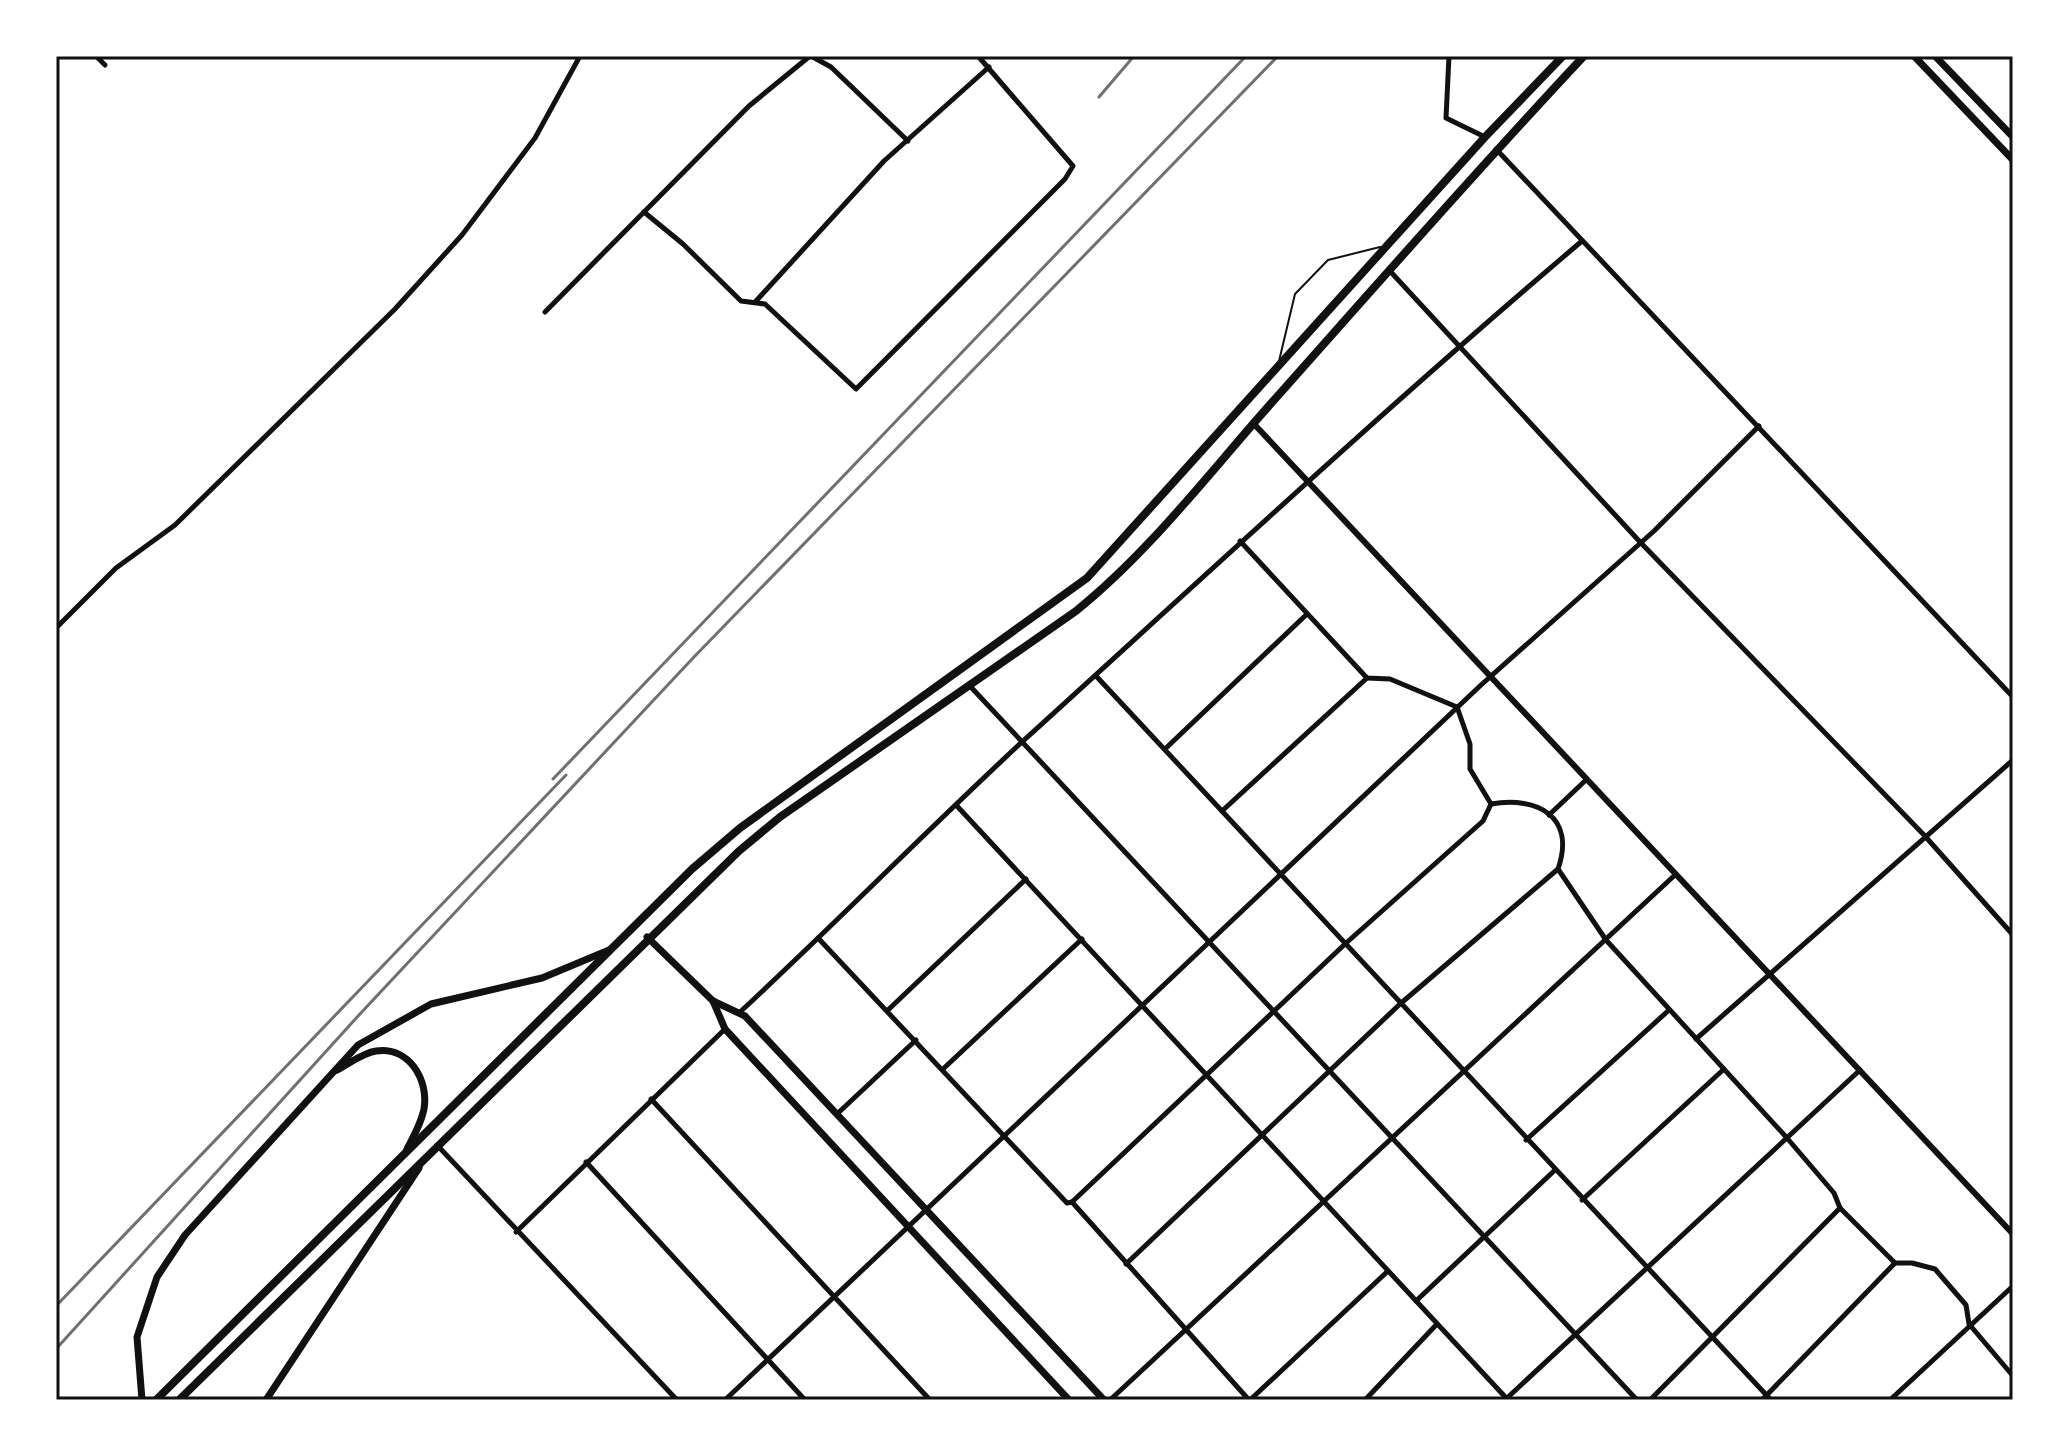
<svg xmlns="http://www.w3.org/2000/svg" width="2069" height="1456" font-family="'Golos Text',sans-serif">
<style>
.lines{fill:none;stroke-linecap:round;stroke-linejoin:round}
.service{stroke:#111;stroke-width:2}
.minor{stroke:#111;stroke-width:5}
.tertiary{stroke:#111;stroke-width:6}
.secondary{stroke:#111;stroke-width:7}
.trunk{stroke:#111;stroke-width:8}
.rail{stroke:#707070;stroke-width:3}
.neatline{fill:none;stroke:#111;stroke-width:3}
</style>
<rect width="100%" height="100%" fill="#fff"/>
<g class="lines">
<path class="service" d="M1279,361L1295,294L1328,260L1380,247"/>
<g class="minor">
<path d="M96,56L105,65"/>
<path d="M811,56L831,67L908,141"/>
<path d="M1449,56L1446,118L1485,137"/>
<path d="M1496,149L2013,697"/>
<path d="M644,212L683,244L741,301L765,304L856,389L1065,179L1073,166L978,56"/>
<path d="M1389,270L1641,543L1924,835L2013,935"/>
<path d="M756,301L884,161L989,67"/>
<path d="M545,312L749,106L810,56"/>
<path d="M1240,541L1367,678L1390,679L1457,707L1470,744V769L1491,804C1538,796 1576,817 1558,869L1606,940L1787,1138L1834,1193L1840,1208L1895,1263H1912L1935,1269L1966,1305L1969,1324L2013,1376"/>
<path d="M56,628L116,568L175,525L395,309L462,235L535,138L580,56"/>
<path d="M1097,677L1771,1400"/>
<path d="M969,685L1637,1400"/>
<path d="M1165,749L1307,614"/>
<path d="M957,806L1508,1400"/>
<path d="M1222,811L1367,678"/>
<path d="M1549,815L1587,779"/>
<path d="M818,938L1067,1203L1072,1202L1249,1400"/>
<path d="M888,1010L1026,879"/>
<path d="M739,1013C835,924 927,830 1023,741C1208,573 1391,403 1582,241"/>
<path d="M1696,1039L2013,760"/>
<path d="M943,1069L1082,939"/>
<path d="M651,1099L930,1400"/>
<path d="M837,1114L916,1040"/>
<path d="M1526,1140L1669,1010"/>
<path d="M437,1145L677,1400"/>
<path d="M586,1162L805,1400"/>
<path d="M1582,1200L1724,1069"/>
<path d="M1072,1202L1345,944L1483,821L1491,804"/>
<path d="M516,1232L725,1029"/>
<path d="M1126,1264L1400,1004L1558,869"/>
<path d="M1416,1301L1555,1170"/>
<path d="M1506,1399L1860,1070"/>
<path d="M725,1400L1481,685L1654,531L1759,426"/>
<path d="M1110,1400L1676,874"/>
<path d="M1250,1400L1388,1271"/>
<path d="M1365,1400L1437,1324"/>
<path d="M1650,1400L1840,1208"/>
<path d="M1762,1400L1895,1263"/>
<path d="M1890,1400L2013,1286"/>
</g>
<path class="tertiary" d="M1254,424L2013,1234"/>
<g class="secondary">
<path d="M1914,56L2013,160"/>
<path d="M1935,56L2013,137"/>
<path d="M647,937L713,1001L745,1016L1104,1400"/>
<path d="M713,1001L725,1029L1069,1400"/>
<path d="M337,1070C349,1064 362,1053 376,1051C409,1046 429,1080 424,1109C421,1123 414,1136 407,1149"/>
<path d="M142,1400L137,1337L157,1277L185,1235L358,1045L431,1004L542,978L609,950"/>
<path d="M266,1400L419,1168"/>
</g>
<g class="trunk">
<path d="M156,1400L692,869L740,828L1087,578L1485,137L1563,56"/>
<path d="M179,1400L739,851L780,817L1076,611C1148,553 1206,477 1267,408C1372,290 1476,171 1584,56"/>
</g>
<g class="rail">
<path d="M1099,97L1134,56"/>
<path d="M553,779L1246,56"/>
<path d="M56,1306L566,775"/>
<path d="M56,1349L359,1015L693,658L1278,56"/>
</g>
</g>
<rect width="2069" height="1456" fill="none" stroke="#ffffff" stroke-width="116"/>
<rect x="58" y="58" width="1953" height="1340" class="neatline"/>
</svg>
